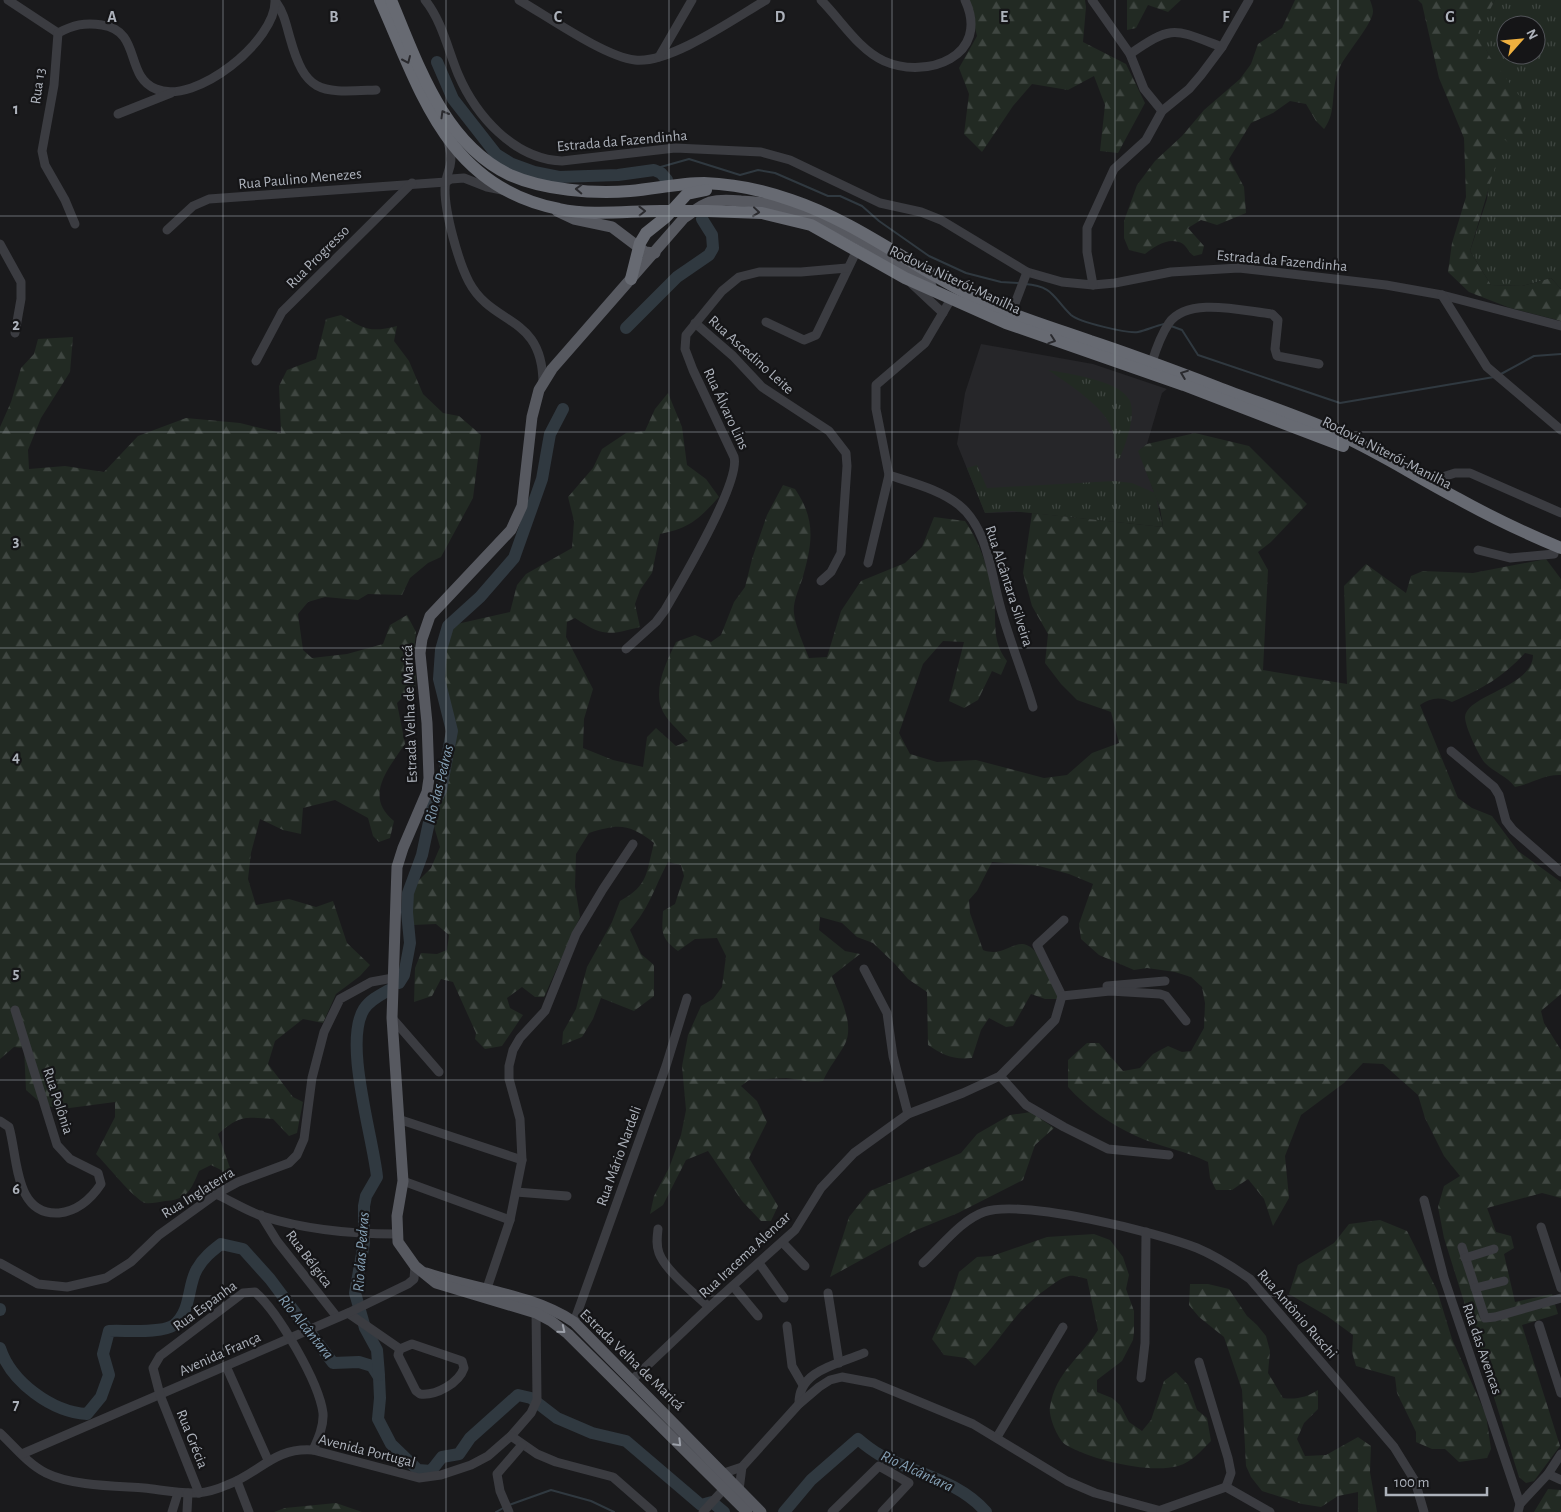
<svg xmlns="http://www.w3.org/2000/svg" width="1561" height="1512" font-family="'Alegreya Sans',sans-serif">
<style>
.built{fill:#262629}
.grass{fill:url(#grass-tufts);fill-rule:evenodd}
.forest{fill:url(#forest-firs)}
.lines{fill:none;stroke-linecap:round;stroke-linejoin:round}
.stream{stroke:#303940;stroke-width:2}
.river{stroke:#303940;stroke-width:12}
.minor{stroke:#3b3c41;stroke-width:9}
.major{stroke:#575960;stroke-width:11}
.highway{stroke:#676a72;stroke-width:12}
.highway-bridge{stroke:#676a72;stroke-width:12}
.oneway{stroke:#2a2a2e}
.oneway2{stroke:#9ca0a9}
.grid{fill:none;stroke:#adb2bb;stroke-width:1;stroke-opacity:0.55}
.labels{text-anchor:middle;dominant-baseline:central;stroke-width:4.5;stroke-linejoin:round;paint-order:stroke}
.street-label{font-size:15px;fill:#adb2bb;stroke:#151517}
.water-label{font-size:16px;font-style:italic;fill:#85a0b5;stroke:#151517}
.grid-label{font-size:16px;text-anchor:middle;font-weight:bold;fill:#adb2bb;stroke:#151517;stroke-width:4.5;stroke-linejoin:round;paint-order:stroke}
</style>
<defs>
<pattern id="grass-tufts" width="24" height="20" patternUnits="userSpaceOnUse" patternTransform="scale(1.25)"><rect width="24" height="20" fill="#222a23"/><path d="M3 7l-1-3M5 7V3M7 7l1-3M15 17l-1-3M17 17v-4M19 17l1-3" fill="none" stroke="#3f4641"/></pattern>
<pattern id="forest-firs" width="22" height="20" patternUnits="userSpaceOnUse" patternTransform="scale(1.25)"><rect width="22" height="20" fill="#222a23"/><path d="M5 1l3.5 6h-7zM16 11l3.5 6h-7z" fill="#3f4641"/></pattern>
</defs>
<rect width="100%" height="100%" fill="#1a1a1c"/>
<path class="built" d="M981,344L1093,364L1167,389L1162,393L1147,444L1139,451L1160,508L985,513L957,444L965,393Z"/>
<g class="grass">
<path d="M1495,0H1561V289L1551,278L1522,286L1491,285L1470,251L1487,199L1495,132L1490,57L1477,33ZM1506,25H1536V55H1506Z"/>
<path d="M1048,370C1069,374 1120,380 1130,401C1136,416 1126,443 1120,458L1115,459C1114,451 1115,440 1113,432C1107,408 1067,383 1048,370Z"/>
<path d="M977,465L987,488L1114,481L1132,483L1155,493L1163,527L1012,511L985,513L967,468Z"/>
</g>
<g class="forest">
<path d="M968,0H1085L1086,7L1083,42L1126,64L1145,103L1118,153L1100,151L1105,105L1094,76L1068,90L1032,84L1013,106L982,152L964,134L969,94L959,68L977,36Z"/>
<path d="M1127,0H1181L1168,12L1148,5L1136,28L1127,30Z"/>
<path d="M1295,0H1370C1371,3 1373,8 1373,11C1374,22 1346,54 1340,67C1329,90 1338,111 1324,129L1316,121L1306,104L1290,101L1273,113L1251,123L1229,159L1244,187L1246,213L1217,225L1201,220L1188,228L1204,246L1202,254L1194,256C1189,253 1187,247 1183,244C1170,236 1155,246 1145,254L1129,250L1124,238V221L1137,185L1155,161L1182,136L1204,110L1240,79L1251,64L1258,44L1282,28Z"/>
<path d="M1418,0H1495L1478,33L1490,57L1521,98L1523,138L1512,146L1496,132L1499,154L1470,251L1491,285L1522,286L1551,278L1561,289V321L1510,308L1469,292L1448,272L1452,243L1466,197L1464,138L1439,78L1422,4Z"/>
<path d="M341,315C364,329 370,333 397,326L394,341L409,361L423,394L443,413L459,416L481,435L473,498L441,557L428,563L410,578L402,595L368,594L358,600L325,597L308,602L298,614L303,650L312,658L347,654L383,644L390,625L407,615L416,632L412,667L416,676L415,690L404,696L397,703L405,744C389,768 363,796 394,821L390,838L379,842L373,836L368,818L335,800L303,808L301,834L283,830L260,819L251,853L248,879L256,905L289,899L316,907L333,901L347,943L370,965L360,976L336,994L323,1023L303,1019L275,1041L268,1064L293,1097L303,1102L297,1133L289,1136L273,1119C245,1117 240,1115 218,1134L230,1168L225,1172L211,1165L199,1171C191,1190 187,1200 165,1201C159,1202 150,1204 145,1203C134,1199 106,1164 96,1154L115,1117V1102L62,1109L43,1105L26,1090L24,1048L14,1047L0,1059V427L11,402L21,368L34,354L38,339L73,337L70,372L41,418L28,450L29,469L65,466L104,472L138,436L186,418L240,423L281,433L279,386L287,370L316,359L326,319Z"/>
<path d="M668,393L682,427L687,465L706,479L719,497C699,519 690,528 660,534L652,573L640,590L635,604L640,627C609,635 603,637 575,618L567,622L566,637L593,689L584,719L583,748L613,760L643,767L647,737L656,728L676,746L688,741C679,730 665,720 661,707C654,687 667,660 676,642L695,635L711,642L721,635L734,602L745,587L752,559L767,515L783,485L795,489C817,521 812,545 802,580C799,588 795,598 794,606C792,620 804,645 809,658L827,657L841,611L861,581L905,563L922,547L934,517L965,521C980,542 990,573 994,598C997,622 991,640 1007,661L1001,675L992,671L978,700L964,708L949,701L964,642L943,641L923,664L899,733L910,754L937,762L976,760L1044,778L1067,775L1092,753L1119,743L1111,712L1077,700L1061,684L1045,663L1048,634L1032,606L1023,573L1032,513L1163,527L1160,508L1138,451L1147,444L1195,433L1249,446L1307,504L1271,542L1258,552L1268,570L1263,670L1347,684L1344,586L1366,564L1406,593L1411,576L1423,571L1473,573L1546,559L1561,579V775C1544,774 1531,784 1515,787C1507,776 1495,773 1485,763C1479,756 1465,727 1465,717C1466,695 1533,687 1533,655L1525,653C1502,678 1483,688 1452,702C1440,696 1430,698 1420,705L1458,798L1472,808L1492,816L1518,851L1561,882V994L1541,1011L1544,1023L1561,1050V1198L1542,1193L1487,1208L1496,1232L1511,1236L1514,1248L1504,1254L1515,1302L1552,1294L1558,1314L1522,1325L1560,1446L1534,1481L1526,1483L1519,1477L1444,1238L1438,1207L1444,1186L1460,1176L1444,1156L1425,1118L1418,1095L1383,1064L1363,1063L1344,1083L1301,1115L1285,1156L1289,1198L1273,1226L1264,1199L1248,1179L1232,1190H1216L1210,1178L1208,1162C1185,1150 1159,1147 1136,1136C1110,1124 1087,1108 1068,1087V1060L1087,1043H1099L1123,1071L1140,1068L1153,1054L1168,1046L1182,1052L1191,1051L1204,1028L1205,1003L1202,987L1191,977L1175,972L1147,968L1134,970L1099,955L1081,939L1079,924L1093,884L1069,874L1039,866L992,862L977,891L969,900L970,913L983,950C1012,961 1021,919 1047,970C1052,980 1058,988 1057,999H1045L1031,994L1013,1026L1006,1027L989,1018L981,1030L972,1058C953,1060 943,1055 928,1045L927,992L908,979L895,964L873,943L857,937L842,923L820,917L819,930L845,951L860,954L832,976C839,995 855,1024 845,1044C838,1057 829,1067 823,1081C807,1083 800,1079 786,1078C774,1078 762,1080 749,1080L741,1086L757,1101L767,1122L749,1158L778,1206L771,1221H761L742,1201L708,1151L686,1160L663,1205L650,1214L654,1196L669,1168L681,1135L686,1110L682,1066L688,1035L701,1006L713,999L722,987L726,956L717,938L695,939L678,951C660,937 662,933 663,911L675,904L684,876L681,865L668,862C654,888 650,907 630,930L641,954L654,965V996L634,1011L601,998L593,1019L582,1037L562,1045L563,1032L576,1009L587,967L612,922L620,901C649,885 646,873 654,843C628,823 619,824 589,833L576,854L575,887L580,917L544,997H535L522,987L507,998L510,1008L523,1015L502,1046L485,1049L475,1039L476,1033L453,982L441,979L432,996L414,1002L415,968L421,953L437,954L447,950L449,935L436,924L413,925L411,904L416,883L431,868L440,847L433,823L449,775L455,741L439,679L441,650L448,626L510,612L517,585L526,574L572,548L574,521L568,497L593,468L602,449L626,433L645,431L655,409Z"/>
<path d="M1031,1112L1054,1128L1035,1145L1023,1180L958,1213L914,1231L830,1277L849,1217L870,1191L961,1153L977,1134L1010,1115Z"/>
<path d="M1380,1220L1407,1231L1437,1290L1452,1339L1486,1415L1491,1449L1487,1458L1459,1462L1445,1449H1432L1416,1442V1432L1397,1393L1395,1377L1356,1366L1352,1352L1353,1335L1327,1316L1289,1294L1298,1265L1334,1243L1349,1224Z"/>
<path d="M1094,1234L1110,1240L1123,1257L1129,1275L1126,1289L1134,1311V1332L1133,1340L1122,1361L1097,1380V1392L1112,1398L1120,1405L1129,1422L1142,1431L1151,1420L1164,1381L1176,1372L1188,1385L1197,1410L1207,1418L1211,1441C1201,1451 1192,1462 1178,1466C1149,1474 1092,1460 1066,1445C1058,1440 1048,1416 1050,1407C1056,1371 1080,1359 1098,1330L1087,1279C1082,1278 1074,1275 1069,1276C1060,1278 1052,1285 1045,1290C1014,1311 1001,1341 975,1366L966,1358L944,1355L932,1339L950,1300L959,1272L977,1257L992,1256L1047,1237Z"/>
<path d="M1190,1284H1208L1229,1289L1247,1316L1257,1325L1266,1336L1270,1351L1268,1373L1283,1398C1296,1400 1307,1397 1318,1390V1409L1304,1423L1297,1439L1305,1456L1326,1455L1358,1437L1371,1446L1370,1472L1377,1512H1358V1492L1338,1496L1321,1507L1302,1504L1262,1491L1251,1477L1246,1466L1242,1390L1224,1337L1199,1317L1189,1305Z"/>
<path d="M1548,1489L1561,1490V1512H1534Z"/>
<path d="M336,1503L362,1512H274L285,1508Z"/>
</g>
<g class="lines">
<g class="stream">
<path d="M650,170L689,159L740,175L758,170L775,173L828,196H840L862,206L879,221L929,256L966,273L1001,282L1018,283"/>
<path d="M1025,284C1054,286 1053,298 1071,315C1079,322 1128,334 1138,332C1147,330 1155,326 1164,324"/>
<path d="M1171,326L1182,330L1198,355L1340,403L1494,377"/>
<path d="M1501,374L1534,356L1561,354"/>
<path d="M509,1505L551,1490L591,1501L614,1512"/>
<path d="M496,1512L505,1507"/>
</g>
<g class="river">
<path d="M437,62L453,99L496,154L512,164L534,172L559,177L618,175L654,170L661,173L667,180"/>
<path d="M626,328L677,277L709,255L713,248L712,235L702,219"/>
<path d="M399,983L404,975L410,943L407,912L408,893L422,855L432,808L441,790L452,731L439,679L441,650L448,626L480,597L514,558L542,479L550,434L563,409"/>
<path d="M0,1309V1310"/>
<path d="M0,1348C11,1382 52,1412 87,1414L101,1397L109,1375L103,1354L109,1331C124,1330 162,1334 174,1325C192,1310 187,1286 197,1269C203,1258 212,1251 221,1244L243,1249L270,1279L333,1363L359,1362L372,1366L379,1377L380,1398L378,1419L391,1444L418,1470L431,1471L442,1457L459,1454L470,1438L518,1395L531,1398L557,1418L592,1433L626,1441L701,1505L712,1502L724,1512"/>
<path d="M379,1375L377,1350L365,1328L355,1293L364,1243V1206L366,1196L377,1177C373,1137 343,1042 364,1009C370,1000 380,995 389,990"/>
<path d="M784,1512L811,1480L858,1439C865,1445 873,1451 880,1455C916,1474 958,1480 986,1512"/>
</g>
<g class="minor">
<path d="M8,0L58,33"/>
<path d="M425,0C442,21 448,50 458,74C476,116 514,159 562,161L675,148L761,152L790,160L880,203L921,212L941,220L1027,272L1062,282L1093,285L1115,283L1171,272L1239,268L1386,285L1442,295L1561,326"/>
<path d="M519,0C547,16 605,57 635,60C670,64 735,18 766,0"/>
<path d="M821,0C841,20 858,49 884,61C927,80 991,56 965,0"/>
<path d="M1092,0L1130,54L1144,89L1162,111"/>
<path d="M276,2C284,13 286,24 290,38C306,96 322,92 376,90"/>
<path d="M58,33C73,25 85,22 102,25C142,31 124,76 156,89C195,106 277,40 275,0"/>
<path d="M58,33L54,85L42,151L45,165L65,200L75,224"/>
<path d="M1130,54C1173,24 1174,29 1222,47"/>
<path d="M659,57L692,0"/>
<path d="M118,114L171,93"/>
<path d="M448,142C456,169 445,169 445,190C445,213 458,261 469,282C493,327 543,314 543,384"/>
<path d="M167,230L193,206L209,199L446,182L451,179L464,178L487,187L502,190"/>
<path d="M0,244L21,282V299L15,333"/>
<path d="M912,284L943,313"/>
<path d="M1093,285L1087,252V228L1114,169L1146,140L1162,111L1189,89L1201,75L1222,47L1249,0"/>
<path d="M1442,295L1487,367L1561,430"/>
<path d="M951,299L925,343L876,385V409L889,475C912,483 939,489 959,505C990,530 991,580 1003,616C1012,647 1024,676 1033,707"/>
<path d="M1011,314L1027,272"/>
<path d="M766,322L804,340L816,335L857,250"/>
<path d="M695,323L733,356L762,387L829,431L846,453L847,466L841,553L831,572L821,581"/>
<path d="M256,361L282,312L412,183"/>
<path d="M1152,362C1156,349 1161,335 1169,323C1188,296 1243,311 1272,314L1278,320L1275,349L1277,356L1319,364"/>
<path d="M1427,482L1455,473H1470L1561,513"/>
<path d="M1478,550L1510,558L1554,554"/>
<path d="M868,563L889,475"/>
<path d="M626,649L656,622L665,610C680,584 741,482 734,457L693,370L685,349L686,335L722,291L739,277L759,272H801L847,268"/>
<path d="M1451,751L1494,787L1499,795L1506,821L1513,830L1561,872"/>
<path d="M864,969L887,1013L893,1056L908,1114"/>
<path d="M1107,986L1165,981"/>
<path d="M1062,996L1037,945L1064,920"/>
<path d="M392,1018L439,1072"/>
<path d="M1000,1076L1026,1105L1064,1127L1108,1149L1169,1155"/>
<path d="M398,1119L522,1160"/>
<path d="M0,1121L9,1127C18,1157 14,1216 59,1213C78,1211 91,1199 101,1184L98,1173L70,1159L57,1145L15,1010"/>
<path d="M403,1181L510,1220"/>
<path d="M516,1192L567,1196"/>
<path d="M216,1194C231,1201 247,1211 262,1216C306,1230 351,1234 396,1234"/>
<path d="M1424,1200L1444,1278L1520,1504"/>
<path d="M261,1215L277,1241L337,1317"/>
<path d="M1541,1227L1561,1288"/>
<path d="M658,1229C657,1238 656,1245 659,1253C665,1270 695,1294 709,1307"/>
<path d="M783,1243L805,1266"/>
<path d="M1462,1247L1485,1318L1495,1317L1561,1298"/>
<path d="M1465,1258L1494,1249"/>
<path d="M0,1263L38,1284L67,1287L106,1278L131,1262L159,1235L216,1194L238,1182L289,1163L297,1155L304,1139L312,1078L324,1032L340,999L371,982L393,978"/>
<path d="M759,1263L784,1298"/>
<path d="M923,1263C941,1247 961,1220 984,1212C1022,1199 1157,1232 1197,1248C1216,1256 1233,1267 1250,1279L1394,1447L1415,1481L1424,1512"/>
<path d="M733,1286L758,1316"/>
<path d="M1475,1288L1504,1281"/>
<path d="M486,1291L510,1220L522,1160L520,1119L509,1079V1066L513,1050L520,1038L545,1011L576,934L603,889L633,844"/>
<path d="M828,1293L839,1363"/>
<path d="M348,1313L400,1349"/>
<path d="M574,1322L666,1066L687,998"/>
<path d="M1539,1325L1561,1393"/>
<path d="M787,1326L792,1366L803,1385"/>
<path d="M412,1344L462,1361L464,1368C459,1383 436,1396 420,1394L416,1391L398,1355L400,1349Z"/>
<path d="M1199,1362L1228,1458L1231,1473L1226,1487"/>
<path d="M226,1366L268,1460"/>
<path d="M1141,1378L1145,1343L1146,1232"/>
<path d="M631,1381L709,1307L795,1230L821,1188L854,1153L908,1114L963,1093L1000,1076L1055,1020L1062,996L1110,991L1160,994L1166,996L1186,1021"/>
<path d="M799,1404C798,1370 839,1364 864,1353"/>
<path d="M0,1433C14,1446 28,1464 46,1473C72,1486 115,1486 144,1488C162,1490 180,1494 198,1493C208,1492 218,1489 227,1485C260,1473 274,1447 313,1450L419,1478L441,1475L471,1465L488,1456L511,1436L531,1413L537,1400L536,1309"/>
<path d="M511,1436L537,1454L556,1462L613,1477L653,1512"/>
<path d="M997,1437L1063,1327"/>
<path d="M22,1454L348,1313L408,1284L414,1279L415,1266"/>
<path d="M724,1473L742,1467L799,1404L819,1387L830,1380L842,1377L874,1383L973,1424L1067,1481L1095,1493L1165,1512"/>
<path d="M1548,1474L1561,1480"/>
<path d="M237,1481L249,1512"/>
<path d="M739,1490L742,1467"/>
<path d="M199,1493L160,1395L153,1368L160,1356L243,1293L255,1292C278,1312 319,1382 323,1413C324,1426 318,1439 313,1450"/>
<path d="M1161,1510L1226,1487L1270,1512"/>
<path d="M172,1512L178,1493"/>
<path d="M187,1512L188,1493"/>
<path d="M509,1512L500,1491L497,1474L522,1445"/>
<path d="M703,1512L724,1489"/>
<path d="M832,1512L879,1466L909,1483L882,1512"/>
<path d="M1518,1512L1520,1504L1548,1474L1561,1454"/>
</g>
<g class="major">
<path d="M557,211L574,219L612,227L645,252L655,253"/>
<path d="M426,1273C473,1289 533,1294 574,1322L761,1512"/>
<path d="M747,1512L568,1334L551,1321L536,1313L436,1283L415,1266L398,1242L397,1216L403,1181L392,1018L397,867L403,848L427,792L429,778L427,723L420,653L422,639L430,616L511,530L522,506L532,417L539,390L552,369L684,218C693,212 700,205 710,202C720,199 731,200 741,201C812,203 874,247 931,286"/>
</g>
<g class="highway">
<path d="M380,0C421,91 446,187 559,209C591,216 628,211 661,211"/>
<path d="M391,0C418,64 443,143 510,175C544,190 593,194 630,191C655,189 679,183 704,183C734,184 763,190 791,200C860,223 916,270 982,301C1017,318 1054,328 1090,341C1133,355 1175,371 1217,387C1253,401 1290,413 1325,428C1371,447 1413,475 1457,498C1491,517 1525,533 1561,548"/>
<path d="M707,211L762,213L811,225L905,278L1006,323L1184,385L1343,446"/>
<path d="M631,279L640,243L646,233L666,217L687,194L706,190"/>
</g>
<path class="highway-bridge" d="M661,211H707"/>
</g>
<defs><path id="oneway-chevron" d="M-2-3.5L2.5 0L-2 3.5" fill="none" stroke-width="1.6" stroke-linecap="round" stroke-linejoin="round" transform="scale(1.25)"/></defs>
<g class="oneway">
<use href="#oneway-chevron" transform="translate(407 60) rotate(66)"/>
<use href="#oneway-chevron" transform="translate(444 114) rotate(-120)"/>
<use href="#oneway-chevron" transform="translate(579 189) rotate(-178)"/>
<use href="#oneway-chevron" transform="translate(642 211) rotate(-1)"/>
<use href="#oneway-chevron" transform="translate(756 212) rotate(6)"/>
<use href="#oneway-chevron" transform="translate(1052 340) rotate(19)"/>
<use href="#oneway-chevron" transform="translate(1184 374) rotate(-159)"/>
</g>
<g class="oneway2">
<use href="#oneway-chevron" transform="translate(562 1330) rotate(39)"/>
<use href="#oneway-chevron" transform="translate(678 1443) rotate(45)"/>
</g>
<path class="grid" d="M223,0V1512M446,0V1512M669,0V1512M892,0V1512M1115,0V1512M1338,0V1512M0,216H1561M0,432H1561M0,648H1561M0,864H1561M0,1080H1561M0,1296H1561"/>
<g class="labels">
<g class="street-label">
<text transform="translate(38 86) rotate(-82)">Rua 13</text>
<text transform="translate(622 141) rotate(-5)">Estrada da Fazendinha</text>
<text transform="translate(300 179) rotate(-5)">Rua Paulino Menezes</text>
<text transform="translate(318 257) rotate(-45)">Rua Progresso</text>
<text transform="translate(1282 261) rotate(5)">Estrada da Fazendinha</text>
<text transform="translate(955 280) rotate(25)">Rodovia Niterói-Manilha</text>
<text transform="translate(751 355) rotate(42)">Rua Ascedino Leite</text>
<text transform="translate(726 409) rotate(65)">Rua Álvaro Lins</text>
<text transform="translate(1387 453) rotate(27)">Rodovia Niterói-Manilha</text>
<text transform="translate(1009 586) rotate(72)">Rua Alcântara Silveira</text>
<text transform="translate(410 714) rotate(-92)">Estrada Velha de Maricá</text>
<text transform="translate(58 1101) rotate(72)">Rua Polônia</text>
<text transform="translate(619 1156) rotate(-70)">Rua Mário Nardeli</text>
<text transform="translate(198 1193) rotate(-32)">Rua Inglaterra</text>
<text transform="translate(745 1255) rotate(-43)">Rua Iracema Alencar</text>
<text transform="translate(309 1259) rotate(53)">Rua Bélgica</text>
<text transform="translate(205 1306) rotate(-36)">Rua Espanha</text>
<text transform="translate(1297 1314) rotate(49)">Rua Antônio Ruschi</text>
<text transform="translate(1482 1349) rotate(71)">Rua das Avencas</text>
<text transform="translate(220 1354) rotate(-24)">Avenida França</text>
<text transform="translate(632 1360) rotate(44)">Estrada Velha de Maricá</text>
<text transform="translate(192 1439) rotate(68)">Rua Grécia</text>
<text transform="translate(367 1451) rotate(14)">Avenida Portugal</text>
</g>
<g class="water-label">
<text transform="translate(439 784) rotate(-76)">Rio das Pedras</text>
<text transform="translate(361 1252) rotate(-86)">Rio das Pedras</text>
<text transform="translate(306 1327) rotate(51)">Rio Alcântara</text>
<text transform="translate(917 1471) rotate(25)">Rio Alcântara</text>
</g>
</g>
<g class="grid-label">
<text x="112" y="22">A</text>
<text x="334" y="22">B</text>
<text x="558" y="22">C</text>
<text x="780" y="22">D</text>
<text x="1004" y="22">E</text>
<text x="1226" y="22">F</text>
<text x="1450" y="22">G</text>
<text x="16" y="114">1</text>
<text x="16" y="330">2</text>
<text x="16" y="546">3</text>
<text x="16" y="762">4</text>
<text x="16" y="978">5</text>
<text x="16" y="1194">6</text>
<text x="16" y="1410">7</text>
</g>
<g transform="translate(1521 40) rotate(63)"><circle r="24" fill="#151517" stroke="#525459"/>
<path d="M0-4L9 19L0 12L-9 19Z" fill="#efb03f"/>
<text y="-8" font-size="14" font-weight="bold" text-anchor="middle" fill="#adb2bb">N</text>
</g>
<path d="M1386 1487v8h101v-8" fill="none" stroke="#adb2bb" stroke-width="2.5"/>
<text x="1394" y="1487" font-size="15" fill="#adb2bb" stroke="#151517" stroke-width="4" paint-order="stroke">100 m</text>
</svg>
